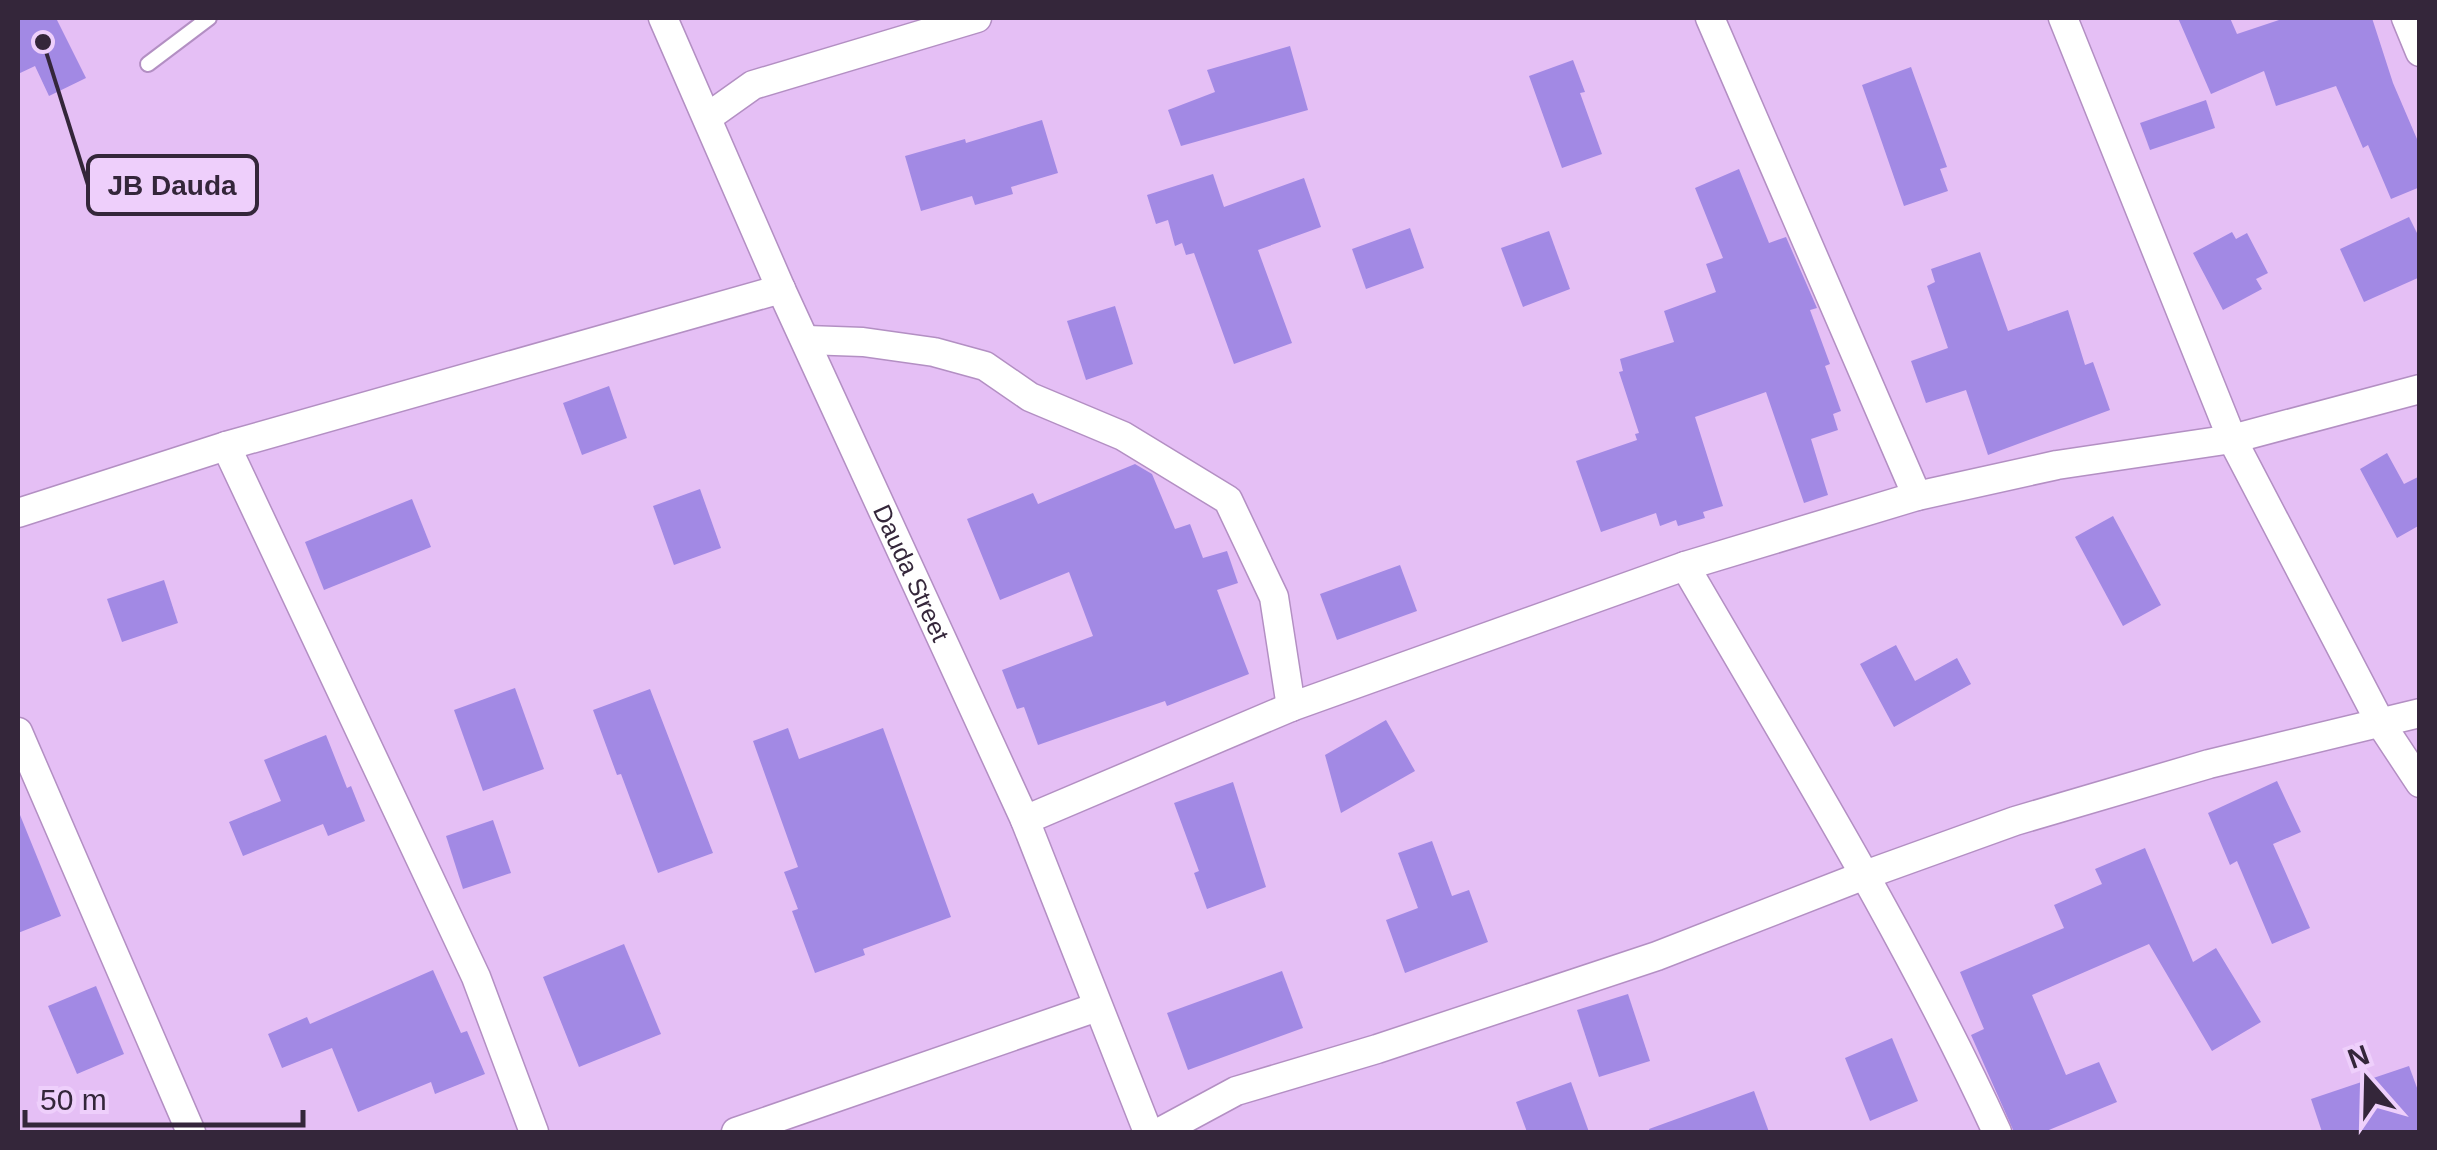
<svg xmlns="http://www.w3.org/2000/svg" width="2437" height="1150" font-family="Arial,sans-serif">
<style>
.building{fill:#a289e4}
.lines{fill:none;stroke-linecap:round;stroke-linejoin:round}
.service-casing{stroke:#b38fc3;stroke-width:18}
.minor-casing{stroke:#b38fc3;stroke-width:31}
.service{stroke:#fff;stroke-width:14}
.minor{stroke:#fff;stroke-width:28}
.labels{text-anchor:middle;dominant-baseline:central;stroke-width:9;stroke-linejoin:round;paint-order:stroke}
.street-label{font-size:25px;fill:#34263a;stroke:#eecffb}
.leader{fill:none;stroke:#34263a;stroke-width:4}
.callout-dot{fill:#34263a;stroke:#eecffb;stroke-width:4}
.callout{fill:#eecffb;stroke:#34263a;stroke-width:4}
.callout-label{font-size:28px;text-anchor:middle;font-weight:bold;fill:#34263a}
</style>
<rect width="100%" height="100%" fill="#e5bff5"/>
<g class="building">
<path d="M18,18H56L86,78L49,96L35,66L18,74Z"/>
<path d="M2178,18H2230L2237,34L2285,18H2372L2393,83L2420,146V187L2391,199L2368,145L2363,148L2336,86L2276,106L2264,71L2211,94Z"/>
<path d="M1290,46L1308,110L1181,146L1168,110L1215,92L1207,70Z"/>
<path d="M1573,60L1585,92L1580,93L1602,154L1562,168L1529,76Z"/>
<path d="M1911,67L1947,167L1940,169L1948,191L1904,206L1862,85Z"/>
<path d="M2206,100L2215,128L2150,150L2140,123Z"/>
<path d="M1042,120L1058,173L1011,187L1013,194L975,205L972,196L921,211L905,156L965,139L966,143Z"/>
<path d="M1739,169L1769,243L1786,237L1817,308L1810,310L1830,364L1825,366L1841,411L1833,414L1838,430L1811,439L1828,495L1804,503L1766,392L1695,417L1723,506L1703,512L1705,518L1678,526L1676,520L1660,526L1656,513L1601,532L1576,461L1637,440L1635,434L1639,433L1619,372L1623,371L1620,359L1674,342L1664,311L1716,292L1706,264L1723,258L1695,188Z"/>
<path d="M1213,174L1224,207L1304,178L1321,227L1258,250L1292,343L1234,364L1194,253L1186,255L1182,243L1175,246L1168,220L1156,224L1147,195Z"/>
<path d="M2409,217L2420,239V277L2364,302L2340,249Z"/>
<path d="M1410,228L1424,268L1366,289L1352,249Z"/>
<path d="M1549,231L1570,289L1523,307L1501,248Z"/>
<path d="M2232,232L2236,239L2247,233L2268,273L2256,279L2262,289L2223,310L2193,253Z"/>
<path d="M1980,252L2008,331L2068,310L2085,365L2093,362L2110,410L1988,455L1966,390L1926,403L1911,361L1948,348L1927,286L1935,282L1931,269Z"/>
<path d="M1115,306L1133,364L1086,380L1067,321Z"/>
<path d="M609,386L627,438L582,455L563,403Z"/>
<path d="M2387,453L2404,484L2420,476V525L2397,538L2360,469Z"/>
<path d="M1135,464L1152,474L1175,529L1190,524L1203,558L1227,551L1238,583L1217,590L1249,674L1167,706L1165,701L1038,745L1024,707L1017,709L1002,670L1093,636L1069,572L1000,600L967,519L1033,493L1038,504Z"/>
<path d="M700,489L721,548L674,565L653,506Z"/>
<path d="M412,499L431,547L324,590L305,542Z"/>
<path d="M2113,516L2161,605L2123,626L2075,537Z"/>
<path d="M1400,565L1417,611L1337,640L1320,594Z"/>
<path d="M164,580L178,623L122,642L107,599Z"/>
<path d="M1896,645L1915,681L1957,658L1971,684L1894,727L1860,664Z"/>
<path d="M515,688L544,769L483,791L454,710Z"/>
<path d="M650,689L713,853L658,873L621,774L617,775L593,710Z"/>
<path d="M1386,720L1415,771L1341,813L1325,755Z"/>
<path d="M788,728L799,759L883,728L951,917L863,949L865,955L815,973L792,911L798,909L784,872L798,867L753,741Z"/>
<path d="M326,735L347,788L351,786L365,821L328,836L323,824L243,856L229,822L281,801L264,760Z"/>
<path d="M2277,781L2301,832L2273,844L2310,928L2272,944L2237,861L2230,865L2208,813Z"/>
<path d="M1233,782L1266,887L1207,909L1194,873L1199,871L1174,803Z"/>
<path d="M18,810L61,916L18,933Z"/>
<path d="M493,820L511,873L463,889L446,836Z"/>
<path d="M1432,841L1452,896L1469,890L1488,942L1405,973L1386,920L1418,908L1398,853Z"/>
<path d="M2145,848L2193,962L2216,948L2261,1022L2212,1051L2149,944L2032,995L2066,1075L2099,1062L2117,1102L2044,1132H2014L1971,1035L1984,1029L1960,972L2064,928L2054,905L2102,884L2095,869Z"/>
<path d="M624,944L661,1034L579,1067L543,977Z"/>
<path d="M433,970L461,1033L467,1031L485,1074L435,1094L431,1082L358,1112L332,1048L282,1068L268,1034L307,1017L310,1024Z"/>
<path d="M1282,971L1303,1028L1188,1070L1167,1013Z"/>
<path d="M96,986L124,1054L77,1074L48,1006Z"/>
<path d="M1628,994L1650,1061L1599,1077L1577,1010Z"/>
<path d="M1892,1038L1918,1101L1870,1121L1845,1058Z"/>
<path d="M2409,1066L2420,1096V1132H2322L2311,1099Z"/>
<path d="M1571,1082L1589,1132H1527L1516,1102Z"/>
<path d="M1754,1091L1769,1132H1650L1649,1129Z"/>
</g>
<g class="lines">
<defs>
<path id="service" d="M148,64L209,18"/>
<g id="minor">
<path id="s1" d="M663,18L781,289L1025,820L1148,1132"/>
<path d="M1710,18L1917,496"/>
<path d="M2063,18L2232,439L2381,724L2420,783"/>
<path d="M2406,18L2420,52"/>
<path d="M708,117L753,85L977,18"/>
<path d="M807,340L863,342L934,352L985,366L1030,397L1123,436L1228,500L1274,597L1291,707"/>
<path d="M226,446L476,977L534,1132"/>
<path d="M18,513L226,446L781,289"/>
<path d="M1685,566C1793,752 1907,936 1997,1132"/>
<path d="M18,732L191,1132"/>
<path d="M1025,820L1291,707L1685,566L1917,496L2057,465L2232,439L2420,389"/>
<path d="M736,1132L1097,1007"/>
<path d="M1160,1132L1236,1091L1377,1049L1657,956L1865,875L2015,821L2209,764L2420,713"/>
</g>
</defs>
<use href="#service" class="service-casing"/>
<use href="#minor" class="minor-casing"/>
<use href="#service" class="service"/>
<use href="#minor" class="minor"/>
</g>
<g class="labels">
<g class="street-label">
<text stroke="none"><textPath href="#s1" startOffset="608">Dauda Street</textPath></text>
</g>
</g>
<path class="leader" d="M43 42L88 185"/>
<circle class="callout-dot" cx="43" cy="42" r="10"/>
<rect class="callout" x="88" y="156" width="169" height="58" rx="10"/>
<g class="callout-label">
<text x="172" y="195">JB Dauda</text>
</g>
<rect width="2437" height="1150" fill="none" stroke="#34263a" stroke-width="40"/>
<g transform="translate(2367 1080) rotate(340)" stroke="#eecffb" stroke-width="8" paint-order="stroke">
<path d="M0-8L18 38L0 25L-18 38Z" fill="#34263a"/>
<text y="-15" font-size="28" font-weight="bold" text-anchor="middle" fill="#34263a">N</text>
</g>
<path d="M25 1110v15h278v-15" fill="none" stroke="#34263a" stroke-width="5"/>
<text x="40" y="1110" font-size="30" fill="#34263a" stroke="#eecffb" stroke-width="8" paint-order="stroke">50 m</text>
</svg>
